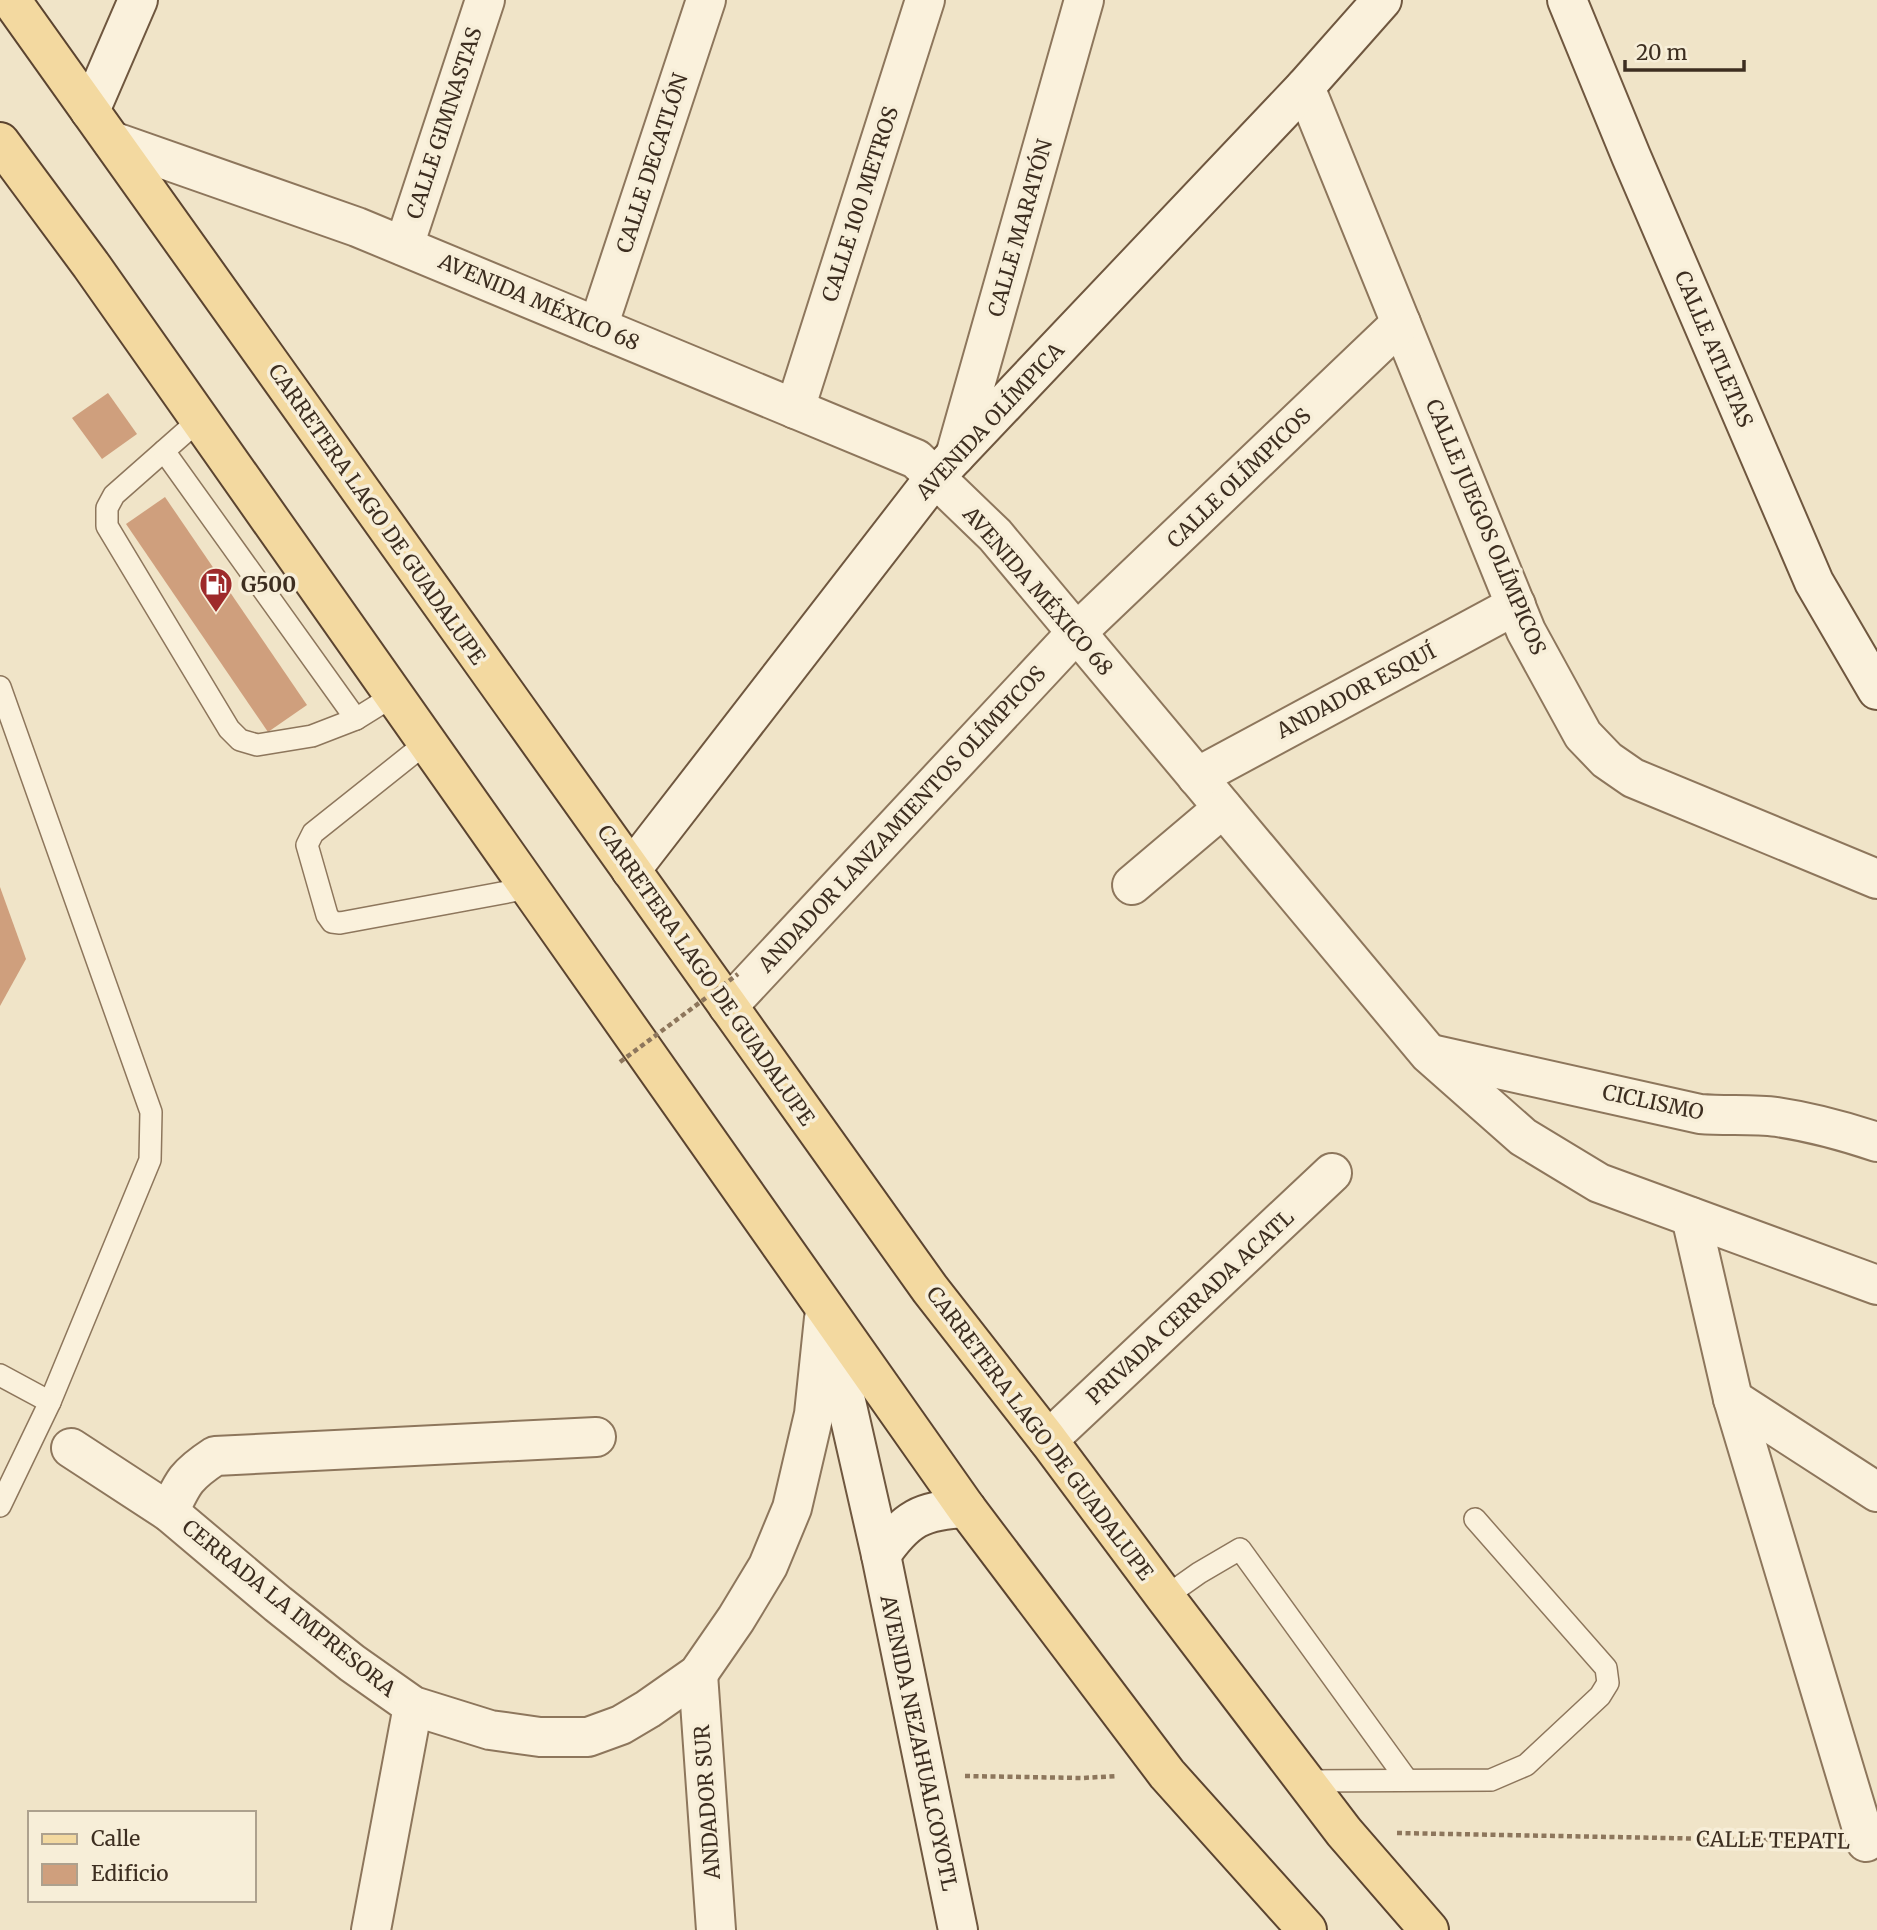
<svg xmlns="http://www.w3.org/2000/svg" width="1877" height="1930" font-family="Merriweather,serif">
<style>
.building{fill:#cf9f7d}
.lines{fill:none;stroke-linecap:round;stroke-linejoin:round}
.lane-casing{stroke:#8d765c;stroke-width:24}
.street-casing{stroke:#8d765c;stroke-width:42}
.secondary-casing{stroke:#6f573f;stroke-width:42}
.primary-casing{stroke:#5b4430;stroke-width:42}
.path{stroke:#8d765c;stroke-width:4.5;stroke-dasharray:5 3.5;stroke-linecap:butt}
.lane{stroke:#faf1dc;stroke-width:21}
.street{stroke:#faf1dc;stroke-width:38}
.secondary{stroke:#faf1dc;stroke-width:38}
.primary{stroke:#f3d9a0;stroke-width:38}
.path-bridge{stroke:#8d765c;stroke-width:4.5;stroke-dasharray:5 3.5;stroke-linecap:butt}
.labels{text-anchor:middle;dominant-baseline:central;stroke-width:7;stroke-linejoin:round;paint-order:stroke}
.street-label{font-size:21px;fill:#3d2e20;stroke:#f7eed8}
.poi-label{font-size:21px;font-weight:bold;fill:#3d2e20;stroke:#f7eed8;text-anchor:start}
</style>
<rect width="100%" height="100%" fill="#f0e4c8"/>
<g class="building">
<path d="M108,393L137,434L102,459L72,418Z"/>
<path d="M165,497L307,705L268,732L126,524Z"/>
<path d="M0,887L26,959L0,1006Z"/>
</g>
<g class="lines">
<defs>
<g id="lane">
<path d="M199,420L114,495L107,508V526L229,729L240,740L257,745L312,736L356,719L393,696"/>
<path d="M164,451L356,719"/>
<path d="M0,687L151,1112L150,1160L50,1402L0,1506"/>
<path d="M426,743L313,833L307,845L327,915L332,922L340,923L529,888"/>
<path d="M0,1375L50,1402"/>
<path d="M1165,1597L1199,1573L1240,1549L1407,1780"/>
<path d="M1305,1781L1491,1780L1526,1765L1600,1696L1608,1683L1606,1668L1475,1519"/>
</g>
<g id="street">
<path d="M1305,87L1526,631L1583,735L1607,760L1633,778L1877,879"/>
<path d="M112,141L357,227L916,459L995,535L1429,1054L1523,1137L1599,1183L1877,1285"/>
<path d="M404,246L485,0"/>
<path d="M598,327L706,0"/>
<path d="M795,409L925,0"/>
<path d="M955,456L1084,0"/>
<path d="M1197,777L1516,605"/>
<path d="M1132,885L1223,808"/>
<path d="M728,1006L1076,633L1401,323"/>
<path d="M1431,1054L1700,1114C1725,1116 1753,1114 1777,1117C1811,1122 1844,1131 1877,1142"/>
<path d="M1691,1217L1733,1399L1866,1842"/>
<path d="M1733,1399L1877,1492"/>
<path d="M1048,1440L1332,1173"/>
<path d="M71,1448L169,1512L278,1604L352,1663L413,1706L490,1730L540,1737H588L621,1725L648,1709L698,1674L736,1619L768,1566L792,1508L814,1414L824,1318"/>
<path d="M169,1512C183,1482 186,1475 215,1456L596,1437"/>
<path d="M698,1674L716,1930"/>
<path d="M371,1930L413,1706"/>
</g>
<g id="secondary">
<path d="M1567,0L1631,156L1814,582L1877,690"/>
<path d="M90,111L138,0"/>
<path d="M631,870L935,477L1305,87L1382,0"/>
<path d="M825,1309L881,1555L958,1930"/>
<path d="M881,1555C906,1519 921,1510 966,1508"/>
</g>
<g id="primary">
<path d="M11,0L930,1289L1048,1440L1165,1597L1344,1832L1429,1930"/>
<path d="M0,142L91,265L966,1508L1167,1774L1307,1930"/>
</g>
</defs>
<use href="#lane" class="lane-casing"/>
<use href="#street" class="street-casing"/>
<use href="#secondary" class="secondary-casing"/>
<use href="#primary" class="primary-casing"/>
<g class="path">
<path d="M965,1776L1082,1778L1117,1776"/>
<path d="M1397,1833L1826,1841"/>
</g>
<use href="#lane" class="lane"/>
<use href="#street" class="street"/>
<use href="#secondary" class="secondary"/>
<use href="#primary" class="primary"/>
<path class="path-bridge" d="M620,1062L738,974"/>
</g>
<defs>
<symbol id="fuel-pin" viewBox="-11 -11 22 30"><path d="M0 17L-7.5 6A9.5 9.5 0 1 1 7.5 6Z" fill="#9e2a2b" stroke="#f7eed8"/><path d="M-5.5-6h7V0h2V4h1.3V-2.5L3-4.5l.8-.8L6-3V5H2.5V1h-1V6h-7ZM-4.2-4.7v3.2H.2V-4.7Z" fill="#fff"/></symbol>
</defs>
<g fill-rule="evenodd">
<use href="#fuel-pin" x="197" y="565" width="38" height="52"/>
</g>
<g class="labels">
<g class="street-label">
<text transform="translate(444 123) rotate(-72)">CALLE GIMNASTAS</text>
<text transform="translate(652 163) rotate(-72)">CALLE DECATLÓN</text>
<text transform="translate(860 204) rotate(-72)">CALLE 100 METROS</text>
<text transform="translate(1020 228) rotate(-74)">CALLE MARATÓN</text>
<text transform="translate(539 302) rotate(23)">AVENIDA MÉXICO 68</text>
<text transform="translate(1714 349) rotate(67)">CALLE ATLETAS</text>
<text transform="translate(990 421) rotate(-47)">AVENIDA OLÍMPICA</text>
<text transform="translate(1239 478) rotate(-44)">CALLE OLÍMPICOS</text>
<text transform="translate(377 514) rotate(55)">CARRETERA LAGO DE GUADALUPE</text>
<text transform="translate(1486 527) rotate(67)">CALLE JUEGOS OLÍMPICOS</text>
<text transform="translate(1038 591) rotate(49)">AVENIDA MÉXICO 68</text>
<text transform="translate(1356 691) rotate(-28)">ANDADOR ESQUÍ</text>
<text transform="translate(902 819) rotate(-47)">ANDADOR LANZAMIENTOS OLÍMPICOS</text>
<text transform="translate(706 975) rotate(55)">CARRETERA LAGO DE GUADALUPE</text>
<text transform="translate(1653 1102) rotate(12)">CICLISMO</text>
<text transform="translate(1190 1307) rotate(-43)">PRIVADA CERRADA ACATL</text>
<text transform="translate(1040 1433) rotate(53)">CARRETERA LAGO DE GUADALUPE</text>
<text transform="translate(289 1608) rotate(39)">CERRADA LA IMPRESORA</text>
<text transform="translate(919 1743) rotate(78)">AVENIDA NEZAHUALCOYOTL</text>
<text transform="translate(707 1802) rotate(-94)">ANDADOR SUR</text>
<text transform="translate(1773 1840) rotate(1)">CALLE TEPATL</text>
</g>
<g class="poi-label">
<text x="241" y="584">G500</text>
</g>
</g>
<rect x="28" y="1811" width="228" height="91" fill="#f7eed8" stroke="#ada18e" stroke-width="2"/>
<rect x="42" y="1834" width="35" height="10" fill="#f3d9a0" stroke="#ada18e" stroke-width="2"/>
<text x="91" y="1846" font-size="21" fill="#3d2e20">Calle</text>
<rect x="42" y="1864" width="35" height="21" fill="#cf9f7d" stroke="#ada18e" stroke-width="2"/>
<text x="91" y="1881" font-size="21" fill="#3d2e20">Edificio</text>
<path d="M1625 60v10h119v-10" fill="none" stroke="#3d2e20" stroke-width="3.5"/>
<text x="1636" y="60" font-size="21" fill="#3d2e20" stroke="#f7eed8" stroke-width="5" paint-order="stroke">20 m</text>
</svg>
